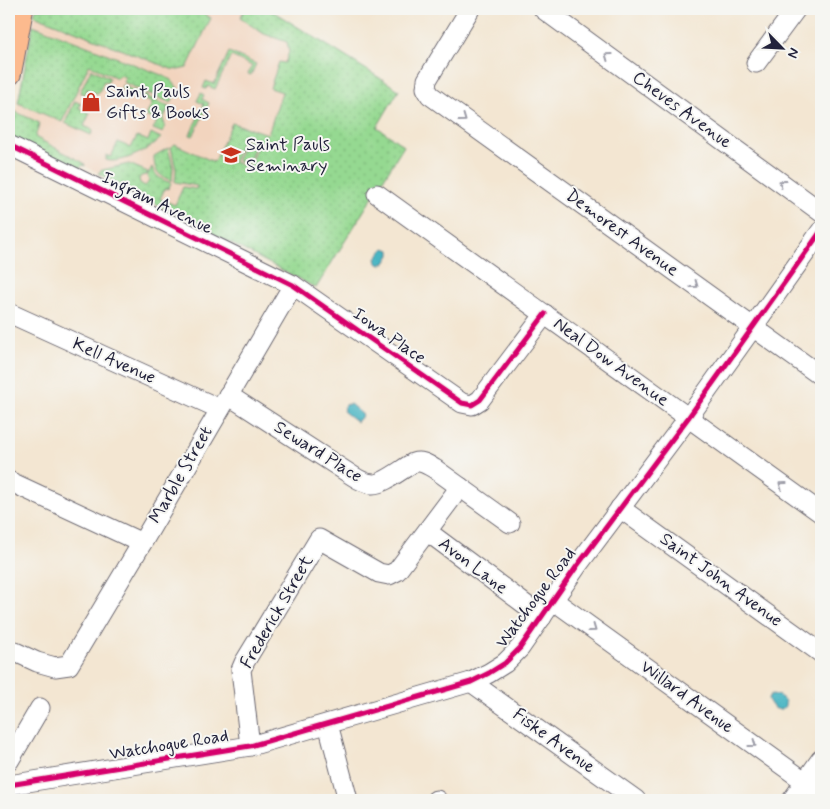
<svg xmlns="http://www.w3.org/2000/svg" width="830" height="809" font-family="Mynerve,sans-serif">
<style>
.built{fill:#f2d4be}
.grass{fill:url(#grass-dots);stroke:#5c7e66;fill-rule:evenodd}
.water{fill:#48b5c3;stroke:#356c7f}
.lines{fill:none;stroke-linecap:round;stroke-linejoin:round}
.minor-casing{stroke:#6b6770;stroke-width:21}
.major-casing{stroke:#6b6770;stroke-width:26}
.minor{stroke:#fff;stroke-width:19}
.major{stroke:#fcba8e;stroke-width:24}
.cycleway-casing{stroke:#f6f6f2;stroke-width:8}
.cycleway{stroke:#d6006c;stroke-width:5}
.oneway{stroke:#9c9ca7}
.labels{text-anchor:middle;dominant-baseline:central;stroke-width:4;stroke-linejoin:round;paint-order:stroke}
.poi-label{font-size:18px;fill:#22223b;stroke:#f6f6f2;text-anchor:start}
.street-label{font-size:18px;fill:#22223b;stroke:#f6f6f2}
</style>
<defs>
<pattern id="grass-dots" width="8" height="8" patternUnits="userSpaceOnUse" patternTransform="scale(1.25)"><rect width="8" height="8" fill="#95d991"/><path d="M2 2h.1M6 6h.1" fill="none" stroke="#80ba7e" stroke-width="1.8" stroke-linecap="round"/></pattern>
</defs>
<rect width="100%" height="100%" fill="#f6f6f2"/>
<filter id="ink" filterUnits="userSpaceOnUse"><feTurbulence type="fractalNoise" baseFrequency=".02" numOctaves="2"/><feDisplacementMap in="SourceGraphic" scale="10" xChannelSelector="R" yChannelSelector="G"/><feConvolveMatrix kernelMatrix="1 2 1 2 8 2 1 2 1" color-interpolation-filters="sRGB"/></filter>
<filter id="wash" filterUnits="userSpaceOnUse"><feTurbulence type="fractalNoise" baseFrequency=".0096" numOctaves="4" result="noise"/><feDisplacementMap in="SourceGraphic" scale="20" xChannelSelector="R" yChannelSelector="G"/><feGaussianBlur stdDeviation="1.12" result="paint"/><feColorMatrix in="noise" values="0 0 0 0 0 0 0 0 0 0 0 0 0 0 0 0 0 1.4 0 .05"/><feComposite in="paint" operator="in"/></filter>
<g filter="url(#wash)">
<rect width="100%" height="100%" fill="#f3e6d2"/>
<path class="built" d="M36,9H269L399,90L377,127L404,146L316,288L13,128L18,103Z"/>
<g class="grass">
<path d="M36,9H200L201,12L211,18L187,68L178,70L171,69L34,15Z"/>
<path d="M245,9H269L399,90L377,127L404,146L316,288L98,173L102,170L129,164L148,172L146,175L141,176L139,179L140,183L145,186L147,184L149,181L147,176L152,167C155,177 163,180 171,183L168,189L165,188L160,199L164,201L163,203L166,205L168,202L175,205L183,187L196,189L197,186L175,182L176,170L171,147L175,144L214,162L232,123L268,134L282,92L270,88L279,62L285,63L289,52L287,42L264,34L240,18ZM244,135L259,141L249,167L234,162Z"/>
<path d="M33,25L164,76L171,80L178,88L171,103L123,82L125,77L119,75L117,78L89,65L62,122L18,103Z"/>
<path d="M229,52L256,64L251,75L248,74L252,66L231,56L215,89L208,86L206,89L203,88L206,81L214,84Z"/>
<path d="M91,69L110,78L107,83L104,81L98,94L87,89L85,95L80,92Z"/>
<path d="M122,85L169,107L163,119L165,125L163,133L153,129L157,122L146,116L152,103L121,89Z"/>
<path d="M201,93L204,95L202,99L209,103L193,136L190,135L204,104L197,101Z"/>
<path d="M75,101L81,104L79,108L90,113L84,126L93,130L91,135L65,123Z"/>
<path d="M16,112L38,122L39,126L35,137L84,163L85,166L82,165L78,170L11,137Z"/>
<path d="M151,133L161,138C151,149 120,165 106,160V155L111,157L118,142L131,148L137,136L148,141Z"/>
<path d="M245,139L256,143L248,164L237,160Z"/>
<path d="M168,148L173,167L172,181C158,175 154,172 154,156Z"/>
</g>
<g class="water">
<path d="M385,248L390,250V255L385,263L379,265L377,263L376,258L383,249Z"/>
<path d="M349,403L363,415L357,422L343,411L344,409L343,408L346,404L348,405Z"/>
<path d="M772,694C799,699 778,723 768,699L769,696Z"/>
</g>
</g>
<g filter="url(#ink)">
<g class="lines">
<defs>
<g id="minor">
<path d="M470,9L427,80L426,88L430,95L821,376"/>
<path d="M543,9L821,212"/>
<path d="M756,63L796,9"/>
<path d="M9,145L293,285L462,403L472,405L480,400L545,314"/>
<path d="M377,194L821,513"/>
<path d="M9,313L220,409"/>
<path d="M228,395L353,476C359,480 365,483 372,484C383,485 403,468 413,463C422,460 428,465 435,469L510,523"/>
<path d="M9,481L142,543"/>
<path d="M620,508L821,653"/>
<path d="M428,532L542,617"/>
<path d="M553,600L821,793"/>
<path d="M9,649L37,662L55,667L69,665L142,543L293,285"/>
<path d="M471,682L636,800"/>
<path d="M328,724L348,800"/>
<path d="M250,746L241,670L244,663L319,539L379,573L389,575L397,571L460,487"/>
<path d="M9,761L40,708"/>
<path d="M9,785L250,746L471,682L489,673L505,663L520,648L577,566L688,418L753,327L821,231"/>
<path d="M436,800H437"/>
<path d="M792,800L821,759"/>
</g>
<path id="major" d="M9,73L21,9"/>
</defs>
<use href="#minor" class="minor-casing"/>
<use href="#major" class="major-casing"/>
<use href="#minor" class="minor"/>
<use href="#major" class="major"/>
<defs>
<g id="cycleway">
<path d="M9,145L293,285L462,403L472,405L480,400L545,314"/>
<path d="M9,785L250,746L471,682L489,673L505,663L520,648L577,566L688,418L753,327L821,231"/>
</g>
</defs>
<use href="#cycleway" class="cycleway-casing"/>
<use href="#cycleway" class="cycleway"/>
</g>
<defs><path id="oneway-chevron" d="M-2-3.5L2.5 0L-2 3.5" fill="none" stroke-width="1.6" stroke-linecap="round" stroke-linejoin="round" transform="scale(1.25)"/></defs>
<g class="oneway">
<use href="#oneway-chevron" transform="translate(608 56) rotate(-144)"/>
<use href="#oneway-chevron" transform="translate(463 119) rotate(36)"/>
<use href="#oneway-chevron" transform="translate(782 183) rotate(-144)"/>
<use href="#oneway-chevron" transform="translate(695 285) rotate(36)"/>
<use href="#oneway-chevron" transform="translate(782 485) rotate(-144)"/>
<use href="#oneway-chevron" transform="translate(593 629) rotate(36)"/>
<use href="#oneway-chevron" transform="translate(753 744) rotate(36)"/>
</g>
</g>
<defs>
<symbol id="shop-bare" viewBox="-9 -9 18 18"><path d="M-5-2.5h2.3a2.7 3.5 0 0 1 5.4 0H5L5.5 6h-11ZM-1.5-2.5h3a1.5 2.3 0 0 0-3 0Z" fill="#c8321e" stroke="#f6f6f2" stroke-width="2.5" paint-order="stroke"/></symbol>
<symbol id="university-bare" viewBox="-9 -9 18 18"><path d="M0-5L7-2L0 1L-7-2ZM-4 1L0 2.5L4 1V4Q0 6-4 4Z" fill="#c8321e" stroke="#f6f6f2" stroke-width="2.5" paint-order="stroke"/></symbol>
</defs>
<g fill-rule="evenodd">
<use href="#shop-bare" x="77" y="88" width="28" height="28"/>
<use href="#university-bare" x="217" y="141" width="28" height="28"/>
</g>
<g class="labels">
<g class="poi-label">
<text x="106" y="92">Saint Pauls<tspan x="106" dy="21">Gifts &amp; Books</tspan></text>
<text x="246" y="145">Saint Pauls<tspan x="246" dy="21">Seminary</tspan></text>
</g>
<g class="street-label">
<text transform="translate(682 110) rotate(36)">Cheves Avenue</text>
<text transform="translate(157 203) rotate(26)">Ingram Avenue</text>
<text transform="translate(622 233) rotate(36)">Demorest Avenue</text>
<text transform="translate(389 336) rotate(35)">Iowa Place</text>
<text transform="translate(114 361) rotate(24)">Kell Avenue</text>
<text transform="translate(611 362) rotate(36)">Neal Dow Avenue</text>
<text transform="translate(318 452) rotate(32)">Seward Place</text>
<text transform="translate(181 475) rotate(-60)">Marble Street</text>
<text transform="translate(473 566) rotate(37)">Avon Lane</text>
<text transform="translate(721 580) rotate(36)">Saint John Avenue</text>
<text transform="translate(536 598) rotate(-53)">Watchogue Road</text>
<text transform="translate(277 612) rotate(-60)">Frederick Street</text>
<text transform="translate(687 697) rotate(36)">Willard Avenue</text>
<text transform="translate(554 741) rotate(36)">Fiske Avenue</text>
<text transform="translate(169 745) rotate(-9)">Watchogue Road</text>
</g>
</g>
<rect width="830" height="809" fill="none" stroke="#f6f6f2" stroke-width="30"/>
<g transform="translate(782 48) rotate(114)" stroke="#f6f6f2" stroke-width="4" paint-order="stroke">
<path d="M0-4L9 19L0 12L-9 19Z" fill="#22223b"/>
<text y="-8" font-size="14" font-weight="bold" text-anchor="middle" fill="#22223b">N</text>
</g>
</svg>
